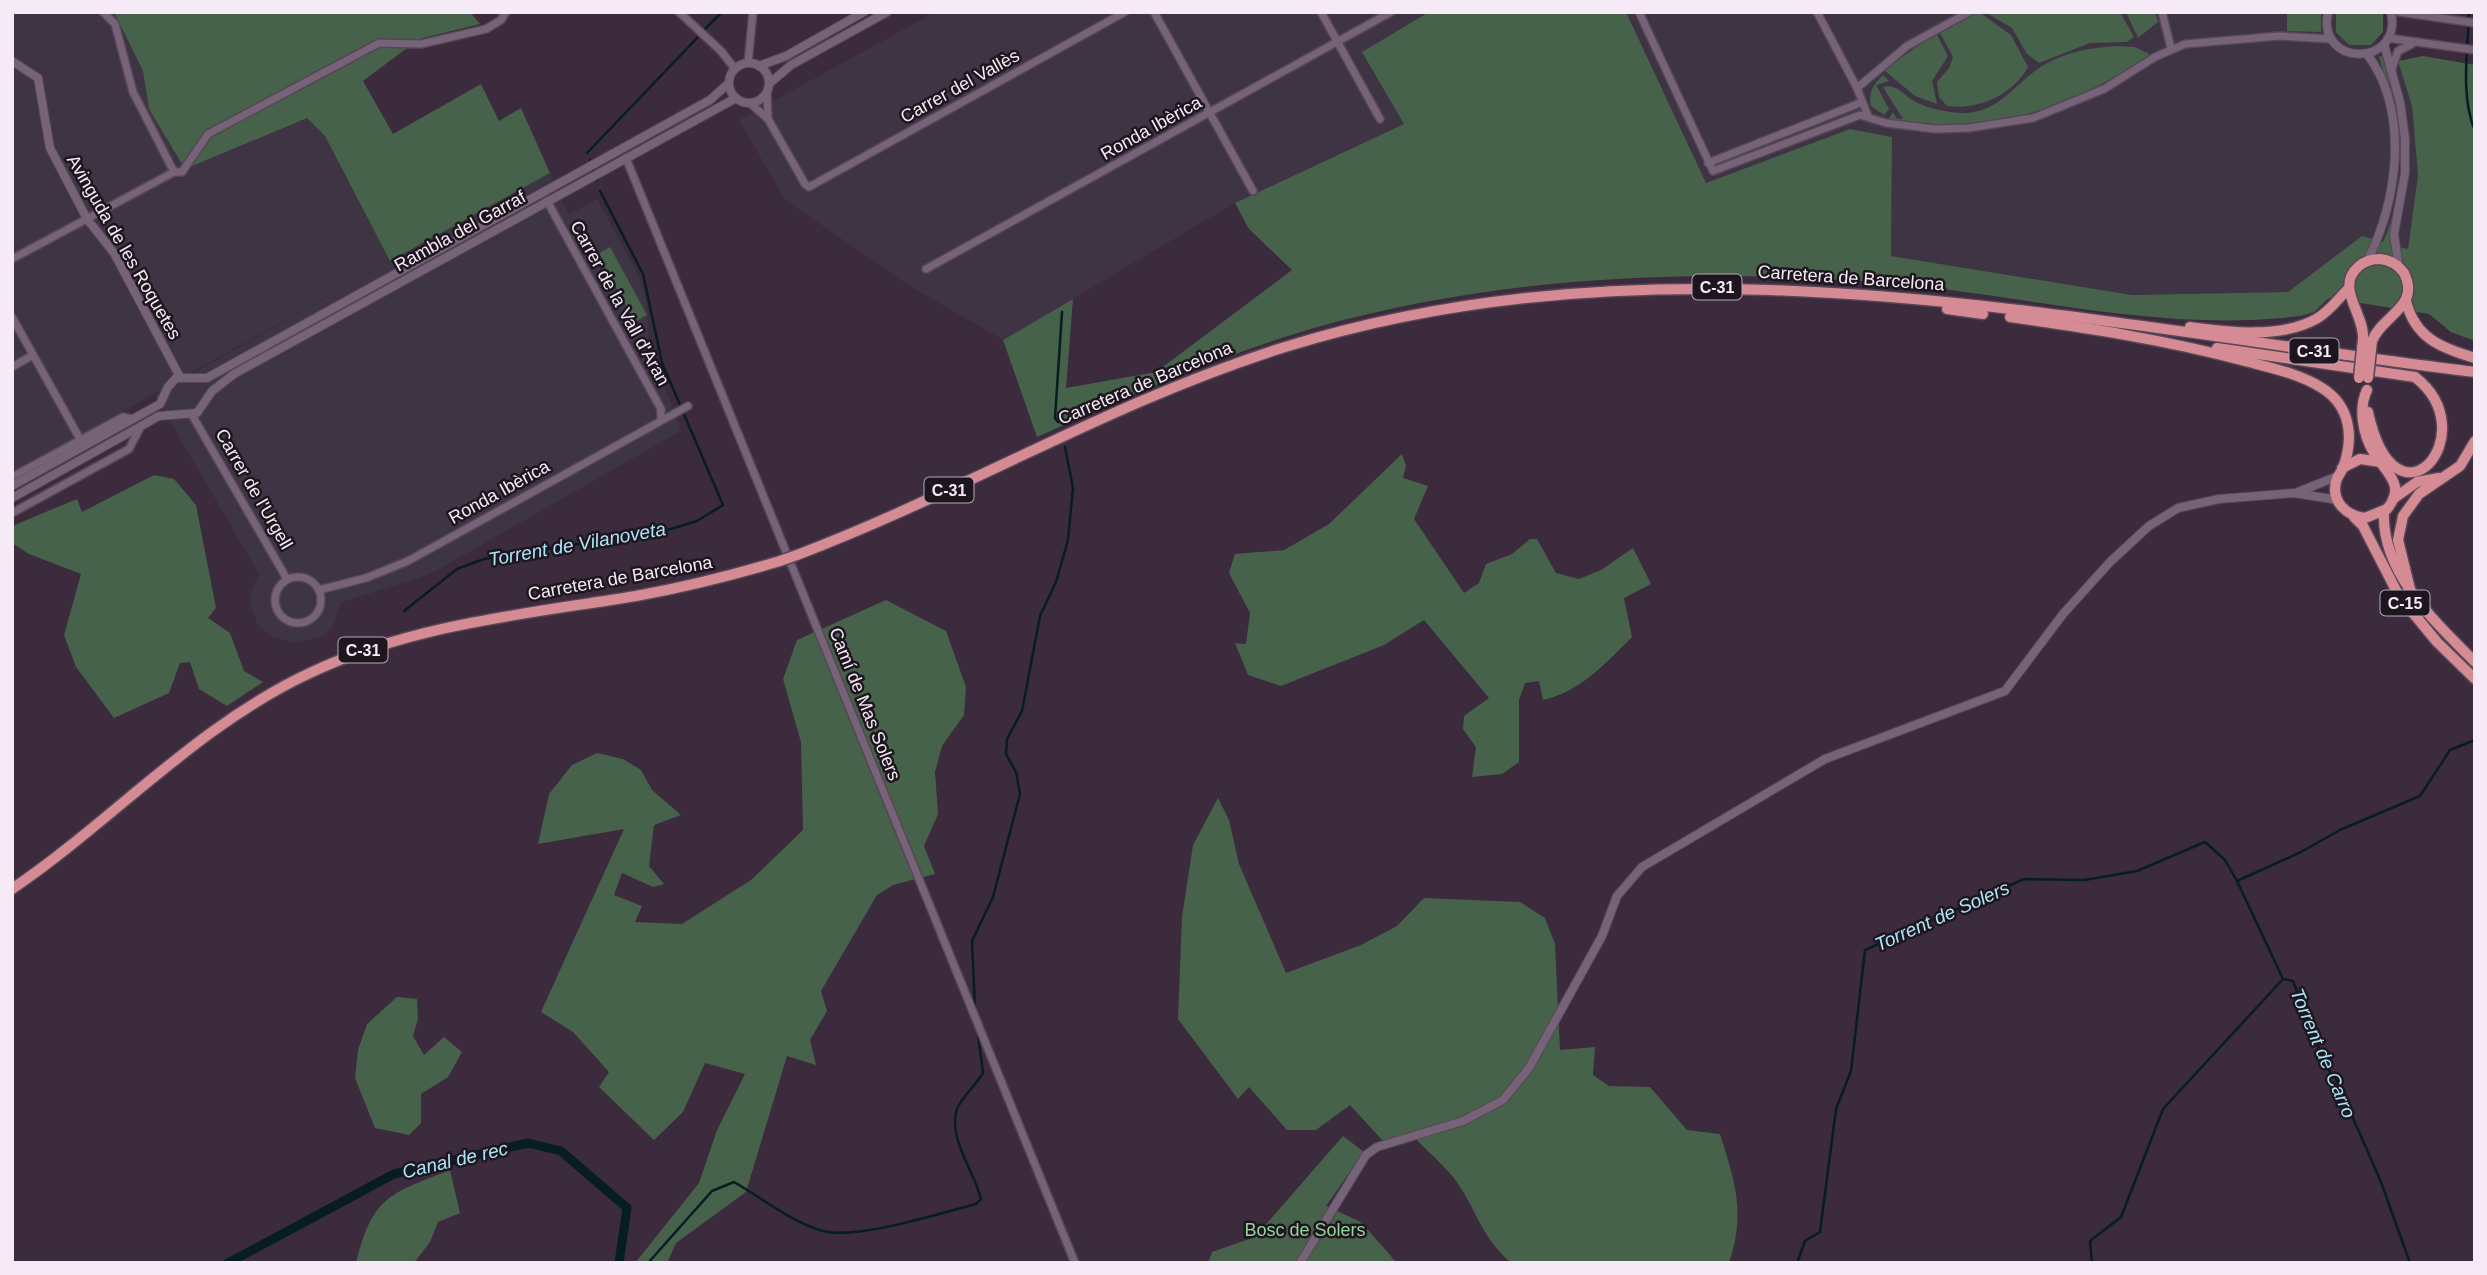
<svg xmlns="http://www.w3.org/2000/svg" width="2487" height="1275" font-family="Helvetica,sans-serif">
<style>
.commercial{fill:#3e3544}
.industrial{fill:#3e3444}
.green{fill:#47624a}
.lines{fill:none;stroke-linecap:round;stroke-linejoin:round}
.stream{stroke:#071d24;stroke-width:2.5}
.canal{stroke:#071d24;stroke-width:9}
.minor-casing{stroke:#564656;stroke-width:10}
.tertiary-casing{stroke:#564656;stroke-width:10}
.trunk-casing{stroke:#564656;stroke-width:13}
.minor{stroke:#776378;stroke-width:7}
.tertiary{stroke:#776378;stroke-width:8}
.trunk{stroke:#d48b94;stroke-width:10}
.trunk-bridge-casing{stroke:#564656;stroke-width:13;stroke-linecap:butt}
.trunk-bridge{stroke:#d48b94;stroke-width:10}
.labels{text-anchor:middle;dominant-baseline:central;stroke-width:5;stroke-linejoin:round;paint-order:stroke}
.shield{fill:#1e161e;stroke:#b5aab5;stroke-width:2}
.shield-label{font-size:16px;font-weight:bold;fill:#f6eaf6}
.street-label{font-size:18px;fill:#f6eaf6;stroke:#1e161e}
.park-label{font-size:18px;fill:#92d69b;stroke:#1e161e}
.water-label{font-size:19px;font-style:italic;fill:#ace5f9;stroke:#1e161e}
</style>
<rect width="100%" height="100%" fill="#3c2a3d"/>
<path class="commercial" d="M325,136L390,261L550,173L568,215L597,199L640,278L647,304L649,345L681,431L430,574L340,603L333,626L323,636L295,643L273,637L258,625L250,603L251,592L259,574L155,395L371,272Z"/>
<g class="industrial">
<path d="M12,12H114L143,71L149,110L307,118L325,136L390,261L12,474Z"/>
<path d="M935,12H1429L1363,52L1404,124L1235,203L1003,340L913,288L785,200L739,120Z"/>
<path d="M1626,12H2349L2398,61L2412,106L2418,175L2408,249L2362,236L2288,292L2132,295L1891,256L1892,137L1850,129L1706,183Z"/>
</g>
<g class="green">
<path d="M114,12H470L480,24L419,39L363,81L393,134L481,84L499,121L521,108L550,173L390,261L325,136L307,118L185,169L149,109L143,71Z"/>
<path d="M1429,12H1626L1706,183L1850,129L1892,137L1891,256L2132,295L2288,292L2362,236L2383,242C2410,183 2397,116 2379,57L2382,56L2396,103L2401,141L2393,245L2408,249L2418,175L2412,106L2398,61L2423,56L2475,65V341L2451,332L2429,314L2329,298L2314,312L2300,316C2158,334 2015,292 1874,282C1687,268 1496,277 1314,328C1219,356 1127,396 1037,437L1003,340L1073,299L1066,388L1156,372L1292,270L1249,229L1235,203L1404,124L1362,52Z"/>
<path d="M1979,12L2011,35L2028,67C2012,96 1978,110 1947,106L1939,97L1937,82L1949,68L1953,57L1939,31Z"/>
<path d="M1985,12H2120L2134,37L2127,42L2090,43L2039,63L2027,54L2012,28Z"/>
<path d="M2126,12H2155L2158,22L2138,38Z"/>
<path d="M2287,12H2321V32L2287,31Z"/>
<path d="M2336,12H2383V32L2371,45H2349L2336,32Z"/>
<path d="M1936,33L1948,56L1932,81L1937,104L1915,96L1884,70Z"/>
<path d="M2116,46L2135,47L2151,55C2063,111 1994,135 1888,120L1893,112L1896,118L1903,119L1883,87C1897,83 1905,97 1916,102C1932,110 1956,115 1974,112C2000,107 2015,86 2035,71C2059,53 2088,48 2116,46Z"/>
<path d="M1883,75L1889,81L1876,85L1889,109L1884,115L1871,106C1868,92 1873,85 1883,75Z"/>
<path d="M610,247L647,315L635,322L598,254Z"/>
<path d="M1402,454L1406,466L1403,478L1428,486L1414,519L1464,593L1479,583L1486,564L1512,554L1530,539H1537L1556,573L1579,579L1601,570L1633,548L1651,584L1624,598L1632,637C1606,663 1580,692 1543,700L1539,681L1525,683L1519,700V762L1502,774L1472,777L1476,747L1463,729L1464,716L1489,698L1424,620L1384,645L1281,686L1248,675L1235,643L1246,644L1250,613L1229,573L1235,554L1284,550L1329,524Z"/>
<path d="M154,475L174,479L196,505L216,608L208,618L230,633L244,671L263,682L227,706L199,689L190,662L180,663L169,693L114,718L76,667L64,635L81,574L29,554L12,543V526L77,499L82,512Z"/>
<path d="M886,600L946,631L966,687L964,715L942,746L935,772L938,814L924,846L935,874L893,885L877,895L821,991L827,1011L810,1040L816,1065L787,1056L746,1192L676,1243L667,1263H635L699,1183L717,1130L745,1074L705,1063L683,1112L654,1140L599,1087L609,1072L573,1032L541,1012L624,829L538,844L549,794L572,765L597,753L623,759L641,770L652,790L681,815L654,825L649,866L664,884L653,887L622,873L614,895L642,906L635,922L682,924L751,880L803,830L801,742L783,679L797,640Z"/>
<path d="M1218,798L1229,820L1239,864L1286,973L1361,945L1397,926L1424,898L1520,902L1545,918L1555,944L1560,1050L1595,1047L1593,1075L1609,1086L1650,1087L1687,1130L1720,1134C1735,1182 1746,1213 1729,1263H1511C1480,1236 1476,1207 1453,1177C1440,1161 1424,1149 1411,1133L1383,1141L1350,1105L1316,1130H1287L1249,1087L1238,1099L1178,1019L1182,917L1193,845Z"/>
<path d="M397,997L417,999L418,1019L413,1036L424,1055L444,1037L462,1052L448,1077L421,1094V1123L409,1135L375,1128L355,1078L358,1050L367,1024Z"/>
<path d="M1343,1136L1364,1152L1326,1206L1361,1222L1397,1263H1208L1212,1252L1255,1237Z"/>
<path d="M450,1170L460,1213L438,1222L430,1242L414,1263H356C373,1196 389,1194 450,1170Z"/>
</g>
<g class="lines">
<g class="stream">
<path d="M2469,12C2468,49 2460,96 2475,131"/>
<path d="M705,29L722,12"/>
<path d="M587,153L698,37"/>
<path d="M590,160L597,180"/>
<path d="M1058,422L1055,418L1062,312"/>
<path d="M404,611L457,569L484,559L671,529L697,521L723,505L662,363L643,274L600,191"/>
<path d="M975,1010L972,941L993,897L1020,794L1016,772L1006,754L1007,739L1022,711L1040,616L1056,582L1068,540L1073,488L1065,447"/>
<path d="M648,1263L712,1191L734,1182C762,1198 791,1222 823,1231C857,1240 940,1213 976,1204L981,1199C975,1173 947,1137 957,1109C962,1097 976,1085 983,1073L978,1034"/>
<path d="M1797,1263L1805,1241L1820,1232L1836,1109L1851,1071L1865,950L2024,879L2084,880L2137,871L2205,842L2225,860L2237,881"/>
<path d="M2092,1263L2090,1241L2121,1217L2163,1109L2283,979"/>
<path d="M2410,1263L2381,1182L2335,1077L2326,1067L2293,981L2283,979L2237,881L2301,852L2340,830L2420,796L2450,750L2475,740"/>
</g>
<path class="canal" d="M228,1263L394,1174L528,1143L561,1151L627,1208L619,1263"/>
<defs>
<g id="minor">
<path d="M103,12L115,24L133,92L174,172"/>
<path d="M679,12L721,51L735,69"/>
<path d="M1154,12L1253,191"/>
<path d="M1321,12L1380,119"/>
<path d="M1639,12L1713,171L1860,115L1886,123L1935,129L1969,128L2033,118L2104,89L2155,57L2185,44L2279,36L2331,39"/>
<path d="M1817,12L1857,88L1868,116"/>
<path d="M2162,12L2171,48"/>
<path d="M2399,12L2475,23"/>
<path d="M2388,38L2475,50"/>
<path d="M748,63L753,12"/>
<path d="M2391,71L2398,51L2412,44"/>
<path d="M1857,88L1907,46L1969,12"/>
<path d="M767,94L768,119"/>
<path d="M750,103L768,119L805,184L809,187L1125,12"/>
<path d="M626,158L1075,1263"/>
<path d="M1708,163L1860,103"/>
<path d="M547,201L661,409V420"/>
<path d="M12,259L174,172H182L208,134L379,43L421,44L486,29L501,20L506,12"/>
<path d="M926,269L1391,12"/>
<path d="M12,317L80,439"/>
<path d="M12,367L33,355"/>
<path d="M192,415L287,579"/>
<path d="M12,477L123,417L132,419"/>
<path d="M12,513L129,449L141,426"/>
<circle cx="298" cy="600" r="23"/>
<path d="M319,590L366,578L408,561L688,406"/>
</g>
<g id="tertiary">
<path d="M2328,12C2316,68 2403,68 2391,12"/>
<path d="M2384,44L2400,102L2405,138V173L2394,234L2399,268"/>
<path d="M12,61L38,78L50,148L87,219L114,253L180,377"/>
<circle cx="749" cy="83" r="20"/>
<path d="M759,66L786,56L864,12"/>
<path d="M770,83L791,65L887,12"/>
<path d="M2367,261C2398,202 2410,111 2367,54"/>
<path d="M12,486L160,404L168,387L176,378H207L710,100L729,83"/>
<path d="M2298,492L2338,476"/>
<path d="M12,498L159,416L197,413L212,391L234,374L736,98"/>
<path d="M1300,1263L1366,1155L1377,1147L1463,1121L1503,1100L1529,1068L1602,936L1617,896L1642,867L1825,759L2005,691L2063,614L2110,562L2149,526L2178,508L2219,499L2294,493L2338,500"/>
</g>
<g id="trunk">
<path d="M2406,301C2415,338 2441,348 2475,358"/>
<path d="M1947,309L1983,314"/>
<path d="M2010,317C2088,328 2165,340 2241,360C2267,367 2299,373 2322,388C2351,406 2354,438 2343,468C2341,473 2337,476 2336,482C2331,502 2347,516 2365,518L2387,509C2407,485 2386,473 2374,453C2363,435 2358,409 2367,390"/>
<path d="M2190,327C2228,332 2280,339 2316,319C2329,312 2338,299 2348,289"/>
<path d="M2363,339C2365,314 2334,287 2359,266C2365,261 2373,259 2380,259C2391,260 2398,265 2404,273C2421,307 2382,315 2372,341"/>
<path d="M2217,348L2415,377C2487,433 2396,540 2368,412"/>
<path d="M2342,468L2360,459L2381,462"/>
<path d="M2393,499L2417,482L2439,478"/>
<path d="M2384,512C2381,572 2435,622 2475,662"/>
<path d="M2354,517L2363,526L2399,596L2437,642L2475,679"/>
<path d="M797,555C963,492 1115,400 1285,347C1675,226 2081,324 2475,372"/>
<path d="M2410,589L2398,540L2403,516L2419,494L2460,466L2475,441"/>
<path d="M12,889C115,819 197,725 312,672C415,624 526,614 636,596C685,587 733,575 780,561"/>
</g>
</defs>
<use href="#minor" class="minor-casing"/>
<use href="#tertiary" class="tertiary-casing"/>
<use href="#trunk" class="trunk-casing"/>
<use href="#minor" class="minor"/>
<use href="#tertiary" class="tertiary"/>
<use href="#trunk" class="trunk"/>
<defs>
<g id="trunk-bridge">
<path d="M2359,378L2363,339"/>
<path d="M2368,378L2372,341"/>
<path d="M780,561L797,555"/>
</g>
</defs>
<use href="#trunk-bridge" class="trunk-bridge-casing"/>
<use href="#trunk-bridge" class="trunk-bridge"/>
</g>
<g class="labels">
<g class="shield">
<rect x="1692.5" y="274.5" width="49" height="25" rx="5"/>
<rect x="2289.5" y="338.5" width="49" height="25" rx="5"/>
<rect x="924.5" y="477.5" width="49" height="25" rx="5"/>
<rect x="2380.5" y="590.5" width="49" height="25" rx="5"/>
<rect x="338.5" y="637.5" width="49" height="25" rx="5"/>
</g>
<g class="shield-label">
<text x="1717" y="287">C-31</text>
<text x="2314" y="351">C-31</text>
<text x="949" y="490">C-31</text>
<text x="2405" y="603">C-15</text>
<text x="363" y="650">C-31</text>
</g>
<g class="street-label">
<text transform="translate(960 86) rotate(-29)">Carrer del Vallès</text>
<text transform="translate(1151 128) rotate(-29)">Ronda Ibèrica</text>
<text transform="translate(460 231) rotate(-29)">Rambla del Garraf</text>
<text transform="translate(124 247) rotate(60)">Avinguda de les Roquetes</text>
<text transform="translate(1851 278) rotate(4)">Carretera de Barcelona</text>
<text transform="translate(620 303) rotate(61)">Carrer de la Vall d'Aran</text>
<text transform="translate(1145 383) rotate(-23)">Carretera de Barcelona</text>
<text transform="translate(254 489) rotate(60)">Carrer de l'Urgell</text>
<text transform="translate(499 492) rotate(-29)">Ronda Ibèrica</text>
<text transform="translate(620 578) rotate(-10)">Carretera de Barcelona</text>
<text transform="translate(865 704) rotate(68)">Camí de Mas Solers</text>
</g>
<g class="park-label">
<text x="1305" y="1230">Bosc de Solers</text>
</g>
<g class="water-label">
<text transform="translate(577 544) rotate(-10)">Torrent de Vilanoveta</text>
<text transform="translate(1942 916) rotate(-24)">Torrent de Solers</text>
<text transform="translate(2323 1053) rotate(67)">Torrent de Carro</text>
<text transform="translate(455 1160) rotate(-13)">Canal de rec</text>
</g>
</g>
<rect width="2487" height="1275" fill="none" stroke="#f6eaf6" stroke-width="28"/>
</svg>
